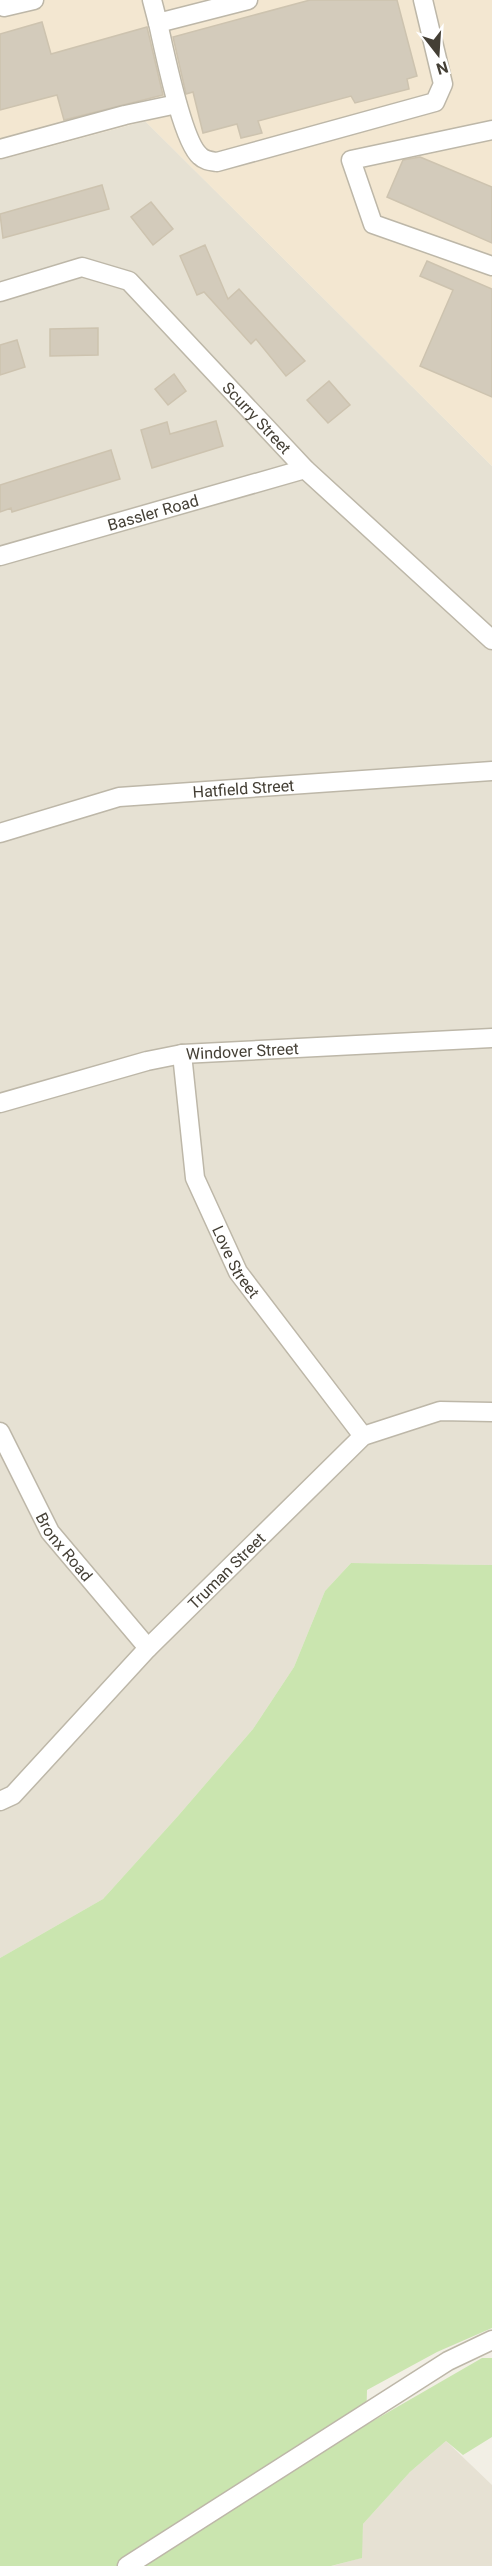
<svg xmlns="http://www.w3.org/2000/svg" width="492" height="2566" font-family="Roboto,sans-serif">
<style>
.residential{fill:#e6e1d3}
.commercial{fill:#f3e7d1}
.green{fill:#cae5af}
.building{fill:#d3cbbb;stroke:#cdc3af;stroke-width:1.5}
.lines{fill:none;stroke-linecap:round;stroke-linejoin:round}
.minor-casing{stroke:#bdb7a8;stroke-width:21}
.minor{stroke:#fff;stroke-width:18}
.labels{text-anchor:middle;dominant-baseline:central;stroke-width:5;stroke-linejoin:round;paint-order:stroke}
.street-label{font-size:16px;fill:#443f35;stroke:#fff}
</style>
<rect width="100%" height="100%" fill="#f2efe5"/>
<g class="residential">
<path d="M145,121L492,466V1565L351,1563L325,1591L294,1667L253,1729L178,1816L103,1899L0,1958V160Z"/>
<path d="M446,2441L492,2485V2566H332L361,2558L363,2524L410,2472Z"/>
</g>
<path class="commercial" d="M0,0H492V466L145,121L0,160Z"/>
<path class="green" d="M351,1563L492,1565V2328L437,2352L367,2390L366,2425L482,2358H492V2437L463,2455L446,2441L410,2472L363,2524L362,2558L331,2566H0V1958L103,1899L178,1816L253,1729L294,1667L325,1591Z"/>
<g class="building">
<path d="M310,0H397L417,76L407,79L409,89L355,103L351,96L258,121L262,133L241,138L237,124L203,133L193,92L186,94L173,37Z"/>
<path d="M42,22L51,54L147,27L163,95L64,120L57,95L0,110V34Z"/>
<path d="M420,157L492,187V243L387,197L403,160Z"/>
<path d="M102,185L109,209L3,238L0,214Z"/>
<path d="M151,202L173,229L153,245L131,217Z"/>
<path d="M205,245L228,299L239,289L305,361L286,376L256,339L251,344L204,292L197,295L180,256Z"/>
<path d="M427,261L492,289V397L420,366L453,290L420,276Z"/>
<path d="M98,328V355L50,356V329Z"/>
<path d="M17,340L25,367L0,375V345Z"/>
<path d="M174,374L186,391L168,405L155,389Z"/>
<path d="M329,381L350,405L328,423L307,400Z"/>
<path d="M216,421L223,446L152,468L141,430L167,422L170,434Z"/>
<path d="M111,450L120,479L12,512L11,508L0,512V485Z"/>
</g>
<g class="lines">
<defs>
<g id="minor">
<path d="M152,0L158,23L248,0"/>
<path d="M4,7L34,0"/>
<path d="M158,23C164,49 182,141 200,156C205,161 211,161 217,162L435,102L443,84L423,0"/>
<path d="M492,130L351,160L373,224L492,266"/>
<path d="M0,149L125,115L177,104"/>
<path id="s1" d="M0,292L82,267L129,281L305,469L492,640"/>
<path id="s2" d="M0,556L305,469"/>
<path id="s3" d="M0,833L119,797L492,771"/>
<path id="s4" d="M182,1054L195,1178L238,1272L363,1436"/>
<path id="s5" d="M0,1103L147,1061L182,1054L492,1038"/>
<path id="s6" d="M0,1432L50,1532L148,1648"/>
<path id="s7" d="M0,1801L13,1795L148,1648L363,1436L440,1411L492,1412"/>
<path d="M127,2566L448,2361L492,2340"/>
</g>
</defs>
<use href="#minor" class="minor-casing"/>
<use href="#minor" class="minor"/>
</g>
<g class="labels">
<g class="street-label">
<text stroke="none"><textPath href="#s1" startOffset="322">Scurry Street</textPath></text>
<text stroke="none"><textPath href="#s2" startOffset="159">Bassler Road</textPath></text>
<text stroke="none"><textPath href="#s3" startOffset="249">Hatfield Street</textPath></text>
<text stroke="none"><textPath href="#s5" startOffset="249">Windover Street</textPath></text>
<text stroke="none"><textPath href="#s4" startOffset="218">Love Street</textPath></text>
<text stroke="none"><textPath href="#s6" startOffset="132">Bronx Road</textPath></text>
<text stroke="none"><textPath href="#s7" startOffset="324">Truman Street</textPath></text>
</g>
</g>
<g transform="translate(438 54) rotate(163)" stroke="#ffffff" stroke-width="4.5" paint-order="stroke">
<path d="M0-4.5L10 22L0 15L-10 22Z" fill="#443f35"/>
<text y="-9" font-size="16" font-weight="bold" text-anchor="middle" fill="#443f35">N</text>
</g>
</svg>
